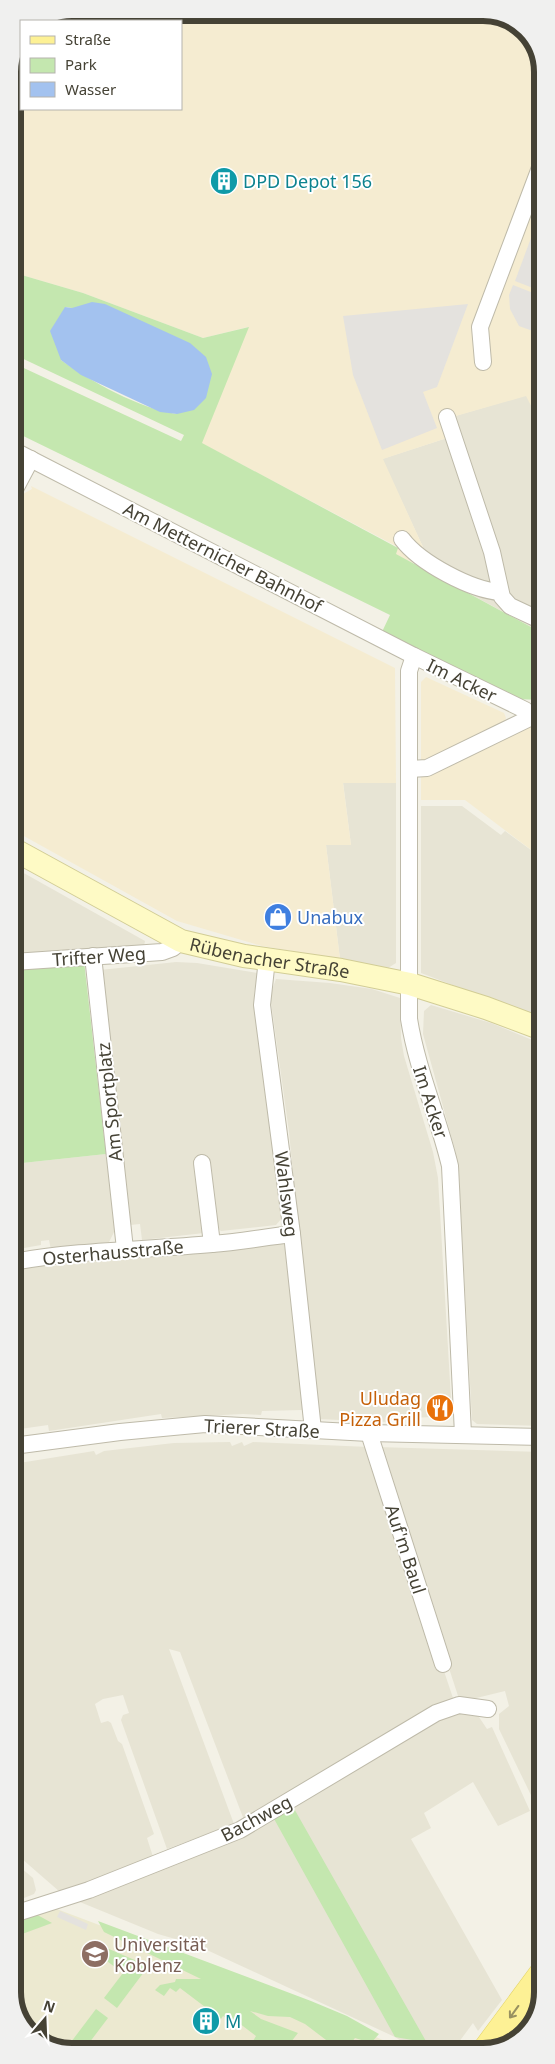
<svg xmlns="http://www.w3.org/2000/svg" width="555" height="2064" font-family="'Noto Sans',sans-serif">
<style>
.residential{fill:#e7e4d4}
.commercial{fill:#f5ecd1}
.education{fill:#ece9d0}
.green{fill:#c4e7af;fill-rule:evenodd}
.parking{fill:#e4e2de}
.water{fill:#a3c2ef}
.lines{fill:none;stroke-linecap:round;stroke-linejoin:round}
.street-casing{stroke:#bebaa9;stroke-width:18}
.secondary-casing{stroke:#d2cd96;stroke-width:24}
.primary-casing{stroke:#e2d265;stroke-width:26}
.street{stroke:#fff;stroke-width:16}
.secondary{stroke:#fefac5;stroke-width:22}
.primary{stroke:#fdf195;stroke-width:25}
.oneway{stroke:#989160}
.labels{text-anchor:middle;dominant-baseline:central;stroke-width:4;stroke-linejoin:round;paint-order:stroke}
.culture-label{font-size:18px;fill:#0d838f;stroke:#fff;text-anchor:start}
.street-label{font-size:18px;fill:#454235;stroke:#fff}
.shop-label{font-size:18px;fill:#366cbe;stroke:#fff;text-anchor:start}
.food-label{font-size:18px;fill:#c56008;stroke:#fff;text-anchor:end}
.education-label{font-size:18px;fill:#785e54;stroke:#fff;text-anchor:start}
.rim{fill:none;stroke:#454235;stroke-width:6}
</style>
<rect width="100%" height="100%" fill="#f3f1e6"/>
<g class="residential">
<path d="M527,395L542,427V633L415,564L423,547L382,459L447,438L441,420Z"/>
<path d="M343,782L396,783V963L388,968L340,959L326,845H351Z"/>
<path d="M421,806H462L501,835L505,831L542,858V1019L421,973Z"/>
<path d="M13,867L145,941L144,946L13,959Z"/>
<path d="M176,962L197,963L257,973L254,996L255,1012L282,1218L276,1225L221,1231L216,1227L205,1156L195,1158L204,1233L142,1240L140,1224L130,1225L100,970Z"/>
<path d="M276,979L330,983L372,989L400,998L401,1038L404,1056L433,1152L438,1178L452,1416L391,1419L390,1422L317,1419L289,1132L270,995Z"/>
<path d="M431,1005L491,1023L542,1044V1426L477,1424L472,1420L459,1177L455,1150L423,1034L424,1011Z"/>
<path d="M106,1154L115,1230L109,1242L51,1250L49,1240L41,1241V1245L13,1250V1164Z"/>
<path d="M284,1242L301,1380L302,1410L262,1411L261,1415L243,1414L162,1418L161,1414L49,1431L48,1425L13,1430V1270L45,1264V1267L127,1257L128,1259Z"/>
<path d="M230,1442L232,1446L242,1442L244,1446L253,1442L369,1447L453,1698L244,1820L180,1652L169,1649L234,1824L167,1849L121,1720L123,1715L129,1713L123,1695L103,1699L95,1704L101,1723L108,1721L111,1723L118,1741L122,1744L154,1834L147,1838L154,1860L60,1892L14,1852L13,1464L94,1451L96,1455L104,1451L174,1443Z"/>
<path d="M377,1447L542,1452V1818L499,1729V1714L509,1706L505,1691L460,1702Z"/>
<path d="M462,1710L477,1714L487,1729L492,1727L530,1811L498,1826L473,1782L424,1813L431,1828L411,1839L502,2000L478,2031L473,2023L453,2050H444L437,2045L432,2050H415L395,2037L196,1945L158,1934L75,1900L191,1855L439,1719Z"/>
<path d="M14,1862L33,1878L36,1890L34,1894L14,1902Z"/>
</g>
<g class="commercial">
<path d="M73,13H490L522,28L541,61L542,427L526,396L442,420L447,438L383,459L423,547L415,564L395,554L398,547L201,443L248,327L203,338L83,293L25,276L13,270V72L21,51V109H181V21H51Z"/>
<path d="M31,486L395,668L396,783H343L351,845H326L340,959L262,946L177,921L13,830V513L23,494L32,489Z"/>
<path d="M426,677L504,713L506,718L502,726L421,764V682Z"/>
<path d="M542,717V858L465,800H421V774Z"/>
</g>
<path class="education" d="M54,1908L264,1987L385,2041L400,2051H68L33,2037L14,2003V1919Z"/>
<g class="green">
<path d="M13,270L25,276L83,293L203,338L249,327L202,443L398,548L396,554L542,633V700L515,699L381,634L390,615L13,431V363L181,441L184,435L13,354ZM65,307L72,308L177,414C138,408 92,382 61,360Z"/>
<path d="M84,961L106,1154L13,1164V967Z"/>
<path d="M292,1805L431,2050H420L418,2041L395,2037L273,1817Z"/>
<path d="M32,1912L52,1923L14,1937V1919Z"/>
<path d="M98,1921L311,2001L347,2016L379,2034L371,2043L355,2038L347,2048L330,2043L305,2024L290,2017L268,2016L250,2011L261,2019L298,2033L284,2051H266L253,2041L256,2036L235,2020L232,2023L223,2016L221,2019L180,1988L176,1992L170,1988L164,1996L155,1990L160,1985L175,1982L176,1979H201L104,1932Z"/>
<path d="M95,1943L137,1961L144,1967V1972L117,2008L104,1998L123,1973L96,1953L92,1946Z"/>
<path d="M96,2009L108,2018L83,2051H75L77,2049L73,2048L70,2051L65,2050Z"/>
</g>
<g class="parking">
<path d="M541,211V280L538,290L515,281Z"/>
<path d="M513,285L541,296V334L519,326L510,309L509,295Z"/>
<path d="M468,304L437,387L423,392L437,428L382,450L353,375L343,316Z"/>
<path d="M60,1911L88,1924L86,1930L57,1917Z"/>
</g>
<path class="water" d="M92,302L105,304L190,343L206,357L212,374L206,398L194,410L177,414L160,412L81,375L61,360L50,331L65,307L72,308Z"/>
<g class="lines">
<defs>
<g id="street">
<path d="M483,362L480,327L541,165"/>
<path d="M447,417L492,552L502,597L510,606L542,621"/>
<path d="M13,450L414,656"/>
<path d="M13,493L31,459"/>
<path d="M402,539C420,563 471,590 500,592"/>
<path d="M410,769L427,768L542,712"/>
<path d="M93,956L125,1249"/>
<path d="M267,959L262,1005L292,1234L313,1430"/>
<path d="M13,962L162,952L173,948L181,941"/>
<path d="M202,1163L212,1244"/>
<path d="M13,1262C79,1250 145,1250 212,1244C239,1242 265,1237 292,1234"/>
<path d="M369,1433L443,1664"/>
<path d="M463,1434L450,1166C438,1116 417,1069 409,1019V671L414,656L525,710L531,717"/>
<path d="M13,1446L120,1432L205,1424L369,1433L542,1437"/>
<path d="M14,1914L89,1890L240,1830L436,1713L459,1705L488,1709"/>
</g>
<g id="secondary">
<path id="s1" d="M13,849L181,941L244,956L341,970L410,984L486,1008L542,1029"/>
</g>
<g id="primary">
<path d="M519,2035L535,2014"/>
<path d="M485,2050L542,1973"/>
</g>
</defs>
<use href="#street" class="street-casing"/>
<use href="#secondary" class="secondary-casing"/>
<use href="#primary" class="primary-casing"/>
<use href="#street" class="street"/>
<use href="#secondary" class="secondary"/>
<use href="#primary" class="primary"/>
</g>
<defs><path id="oneway-shaft" d="M-6 0H5M1.5-3L5.5 0L1.5 3" fill="none" stroke-width="1.6" stroke-linecap="round" stroke-linejoin="round" transform="scale(1.25)"/></defs>
<use class="oneway" href="#oneway-shaft" transform="translate(514 2012) rotate(126)"/>
<defs>
<symbol id="building-disc" viewBox="-11 -11 22 22"><circle r="9.5" fill="#0f9aa8" stroke="#fff"/><path d="M-4-6H4V6H1V3H-1V6H-4ZM-2.5-4.3h1.7v1.8h-1.7ZM.8-4.3h1.7v1.8H.8ZM-2.5-1h1.7V.8h-1.7ZM.8-1h1.7V.8H.8Z" fill="#fff"/></symbol>
<symbol id="shop-disc" viewBox="-11 -11 22 22"><circle r="9.5" fill="#3f7fe0" stroke="#fff"/><path d="M-5-2.5h2.3a2.7 3.5 0 0 1 5.4 0H5L5.5 6h-11ZM-1.5-2.5h3a1.5 2.3 0 0 0-3 0Z" fill="#fff"/></symbol>
<symbol id="restaurant-disc" viewBox="-11 -11 22 22"><circle r="9.5" fill="#e8710a" stroke="#fff"/><path d="M-5-6h1v4h1v-4h1v4h1v-4h1v5L-1.5 .5V6h-2V.5L-5-1ZM5-6V6H3V1.5H1.5Q1.5-4 5-6Z" fill="#fff"/></symbol>
<symbol id="university-disc" viewBox="-11 -11 22 22"><circle r="9.5" fill="#8d6e63" stroke="#fff"/><path d="M0-5L7-2L0 1L-7-2ZM-4 1L0 2.5L4 1V4Q0 6-4 4Z" fill="#fff"/></symbol>
</defs>
<g fill-rule="evenodd">
<use href="#building-disc" x="208" y="165" width="32" height="32"/>
<use href="#shop-disc" x="262" y="901" width="32" height="32"/>
<use href="#restaurant-disc" x="424" y="1392" width="32" height="32"/>
<use href="#university-disc" x="79" y="1938" width="32" height="32"/>
<use href="#building-disc" x="190" y="2005" width="32" height="32"/>
</g>
<g class="labels">
<g class="culture-label">
<text x="243" y="181">DPD Depot 156</text>
<text x="225" y="2021">M</text>
</g>
<g class="street-label">
<text transform="translate(223 557) rotate(27)">Am Metternicher Bahnhof</text>
<text transform="translate(462 680) rotate(26)">Im Acker</text>
<text transform="translate(99 956) rotate(-4)">Trifter Weg</text>
<text stroke="none"><textPath href="#s1" startOffset="282">Rübenacher Straße</textPath></text>
<text transform="translate(109 1102) rotate(-96)">Am Sportplatz</text>
<text transform="translate(431 1102) rotate(72)">Im Acker</text>
<text transform="translate(287 1194) rotate(83)">Wahlsweg</text>
<text transform="translate(113 1252) rotate(-5)">Osterhausstraße</text>
<text transform="translate(262 1428) rotate(3)">Trierer Straße</text>
<text transform="translate(406 1549) rotate(72)">Auf'm Baul</text>
<text transform="translate(256 1818) rotate(-28)">Bachweg</text>
</g>
<g class="shop-label">
<text x="297" y="917">Unabux</text>
</g>
<g class="food-label">
<text x="421" y="1398">Uludag<tspan x="421" dy="21">Pizza Grill</tspan></text>
</g>
<g class="education-label">
<text x="114" y="1944">Universität<tspan x="114" dy="21">Koblenz</tspan></text>
</g>
</g>
<path d="M0 0H555V2064H0ZM72 21H483A51 51 0 0 1 534 72V1992A51 51 0 0 1 483 2043H72A51 51 0 0 1 21 1992V72A51 51 0 0 1 72 21Z" fill="#f0f0ef" fill-rule="evenodd"/>
<path class="rim" d="M72 21H483A51 51 0 0 1 534 72V1992A51 51 0 0 1 483 2043H72A51 51 0 0 1 21 1992V72A51 51 0 0 1 72 21Z"/>
<rect x="20" y="20" width="162" height="90" fill="#ffffff" stroke="#b5b3ae"/>
<rect x="30" y="36" width="25" height="8" fill="#fdf195" stroke="#b5b3ae"/>
<text x="65" y="45" font-size="15" fill="#454235">Straße</text>
<rect x="30" y="58" width="25" height="15" fill="#c4e7af" stroke="#b5b3ae"/>
<text x="65" y="70" font-size="15" fill="#454235">Park</text>
<rect x="30" y="82" width="25" height="15" fill="#a3c2ef" stroke="#b5b3ae"/>
<text x="65" y="95" font-size="15" fill="#454235">Wasser</text>
<g transform="translate(45 2019) rotate(19)" stroke="#ffffff" stroke-width="4" paint-order="stroke">
<path d="M0-4L9 19L0 12L-9 19Z" fill="#454235"/>
<text y="-8" font-size="14" font-weight="bold" text-anchor="middle" fill="#454235">N</text>
</g>
</svg>
